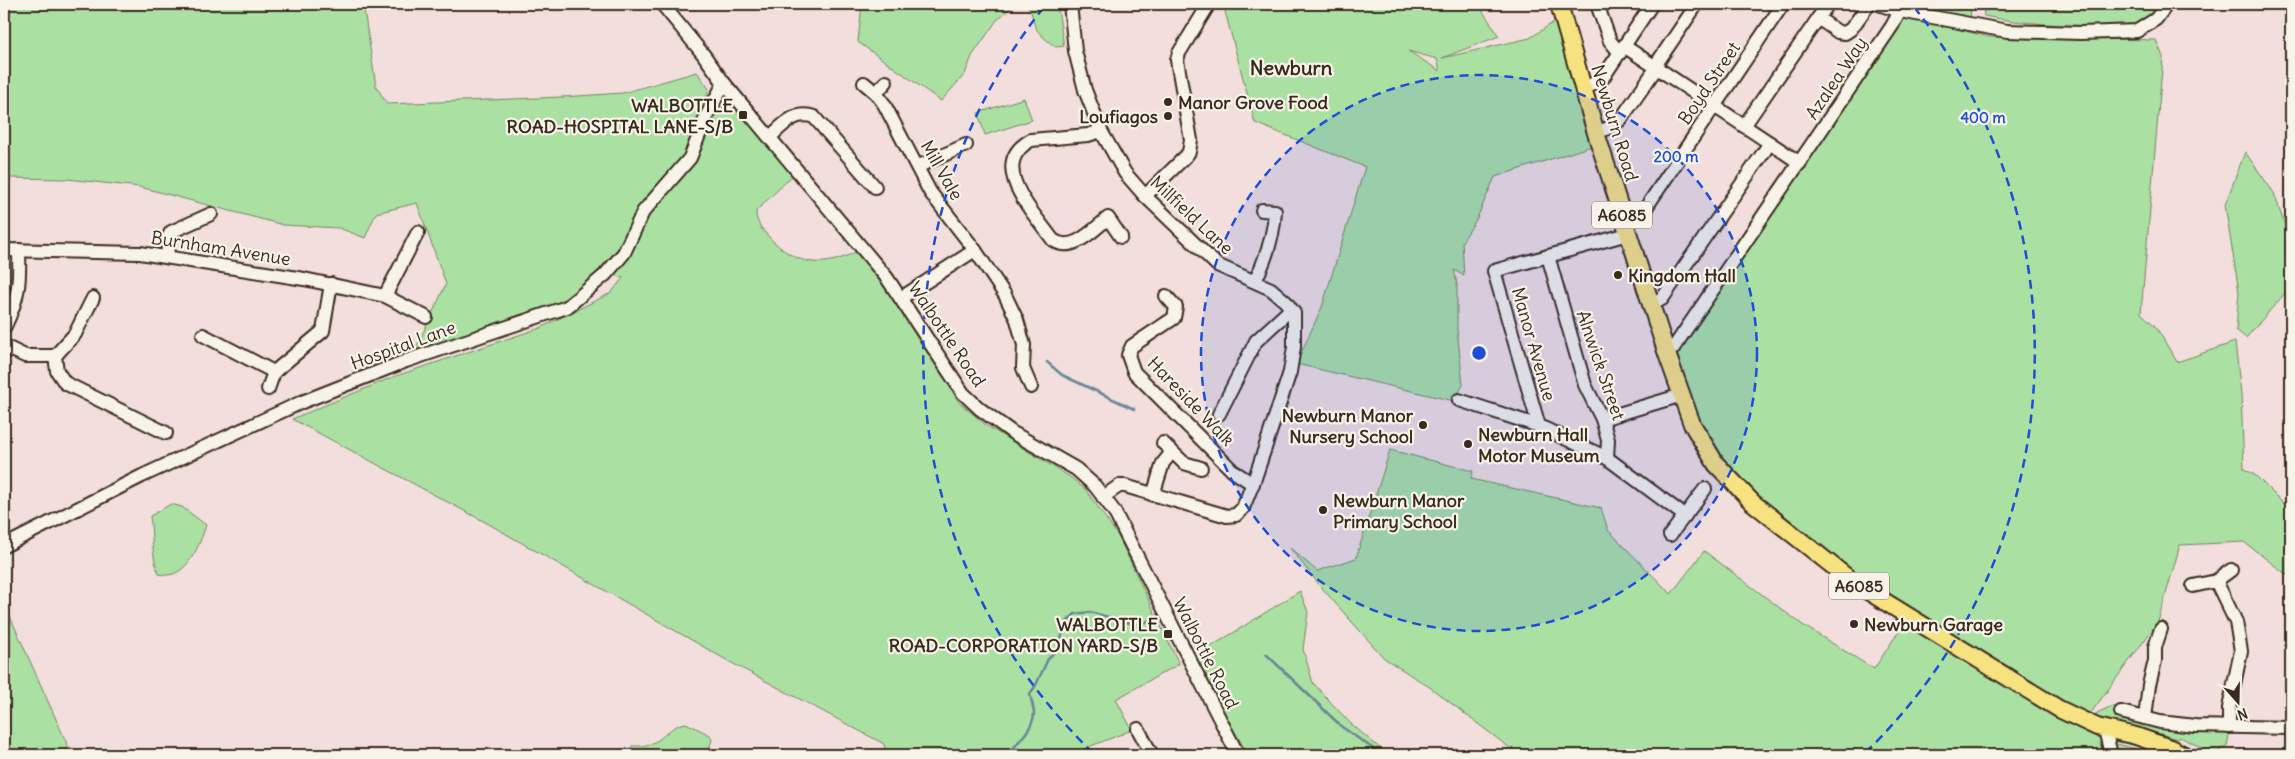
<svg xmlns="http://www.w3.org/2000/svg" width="2295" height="759" font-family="Delius,sans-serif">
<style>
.green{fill:#abe0a3;stroke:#738560;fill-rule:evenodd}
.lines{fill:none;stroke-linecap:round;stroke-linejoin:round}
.stream{stroke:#688696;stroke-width:2.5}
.minor-casing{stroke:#3b2a1e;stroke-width:16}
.major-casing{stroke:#3b2a1e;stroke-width:20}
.minor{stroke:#f7f3e8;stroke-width:12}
.major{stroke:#f7e281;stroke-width:16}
.ring{fill:none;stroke:#1d4ed8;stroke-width:2.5;stroke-dasharray:9 6}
.poi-dot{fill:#3b2a1e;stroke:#f7f3e8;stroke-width:2}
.labels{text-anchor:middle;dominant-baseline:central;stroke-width:4.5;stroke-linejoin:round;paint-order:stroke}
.shield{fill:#f7f3e8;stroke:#73665b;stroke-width:1}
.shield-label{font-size:16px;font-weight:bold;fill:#3b2a1e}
.street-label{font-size:18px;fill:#3b2a1e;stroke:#f7f3e8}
.poi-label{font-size:18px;font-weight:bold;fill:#3b2a1e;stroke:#f7f3e8;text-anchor:start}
.quarter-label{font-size:20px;font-weight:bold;fill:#3b2a1e;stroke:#f7f3e8}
.centre{fill:#1d4ed8;stroke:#f7f3e8;stroke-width:2.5}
.ring-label{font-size:15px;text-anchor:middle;font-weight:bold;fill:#1d4ed8;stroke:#f7f3e8;stroke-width:4.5;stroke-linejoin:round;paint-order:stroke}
</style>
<rect width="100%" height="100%" fill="#f1dedd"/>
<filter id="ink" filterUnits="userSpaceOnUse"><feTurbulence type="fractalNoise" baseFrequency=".02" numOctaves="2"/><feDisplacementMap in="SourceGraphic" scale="10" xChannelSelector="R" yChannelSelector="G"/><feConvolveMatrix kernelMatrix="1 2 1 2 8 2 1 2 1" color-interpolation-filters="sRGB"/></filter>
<g filter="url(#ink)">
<g class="green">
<path d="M4,4H363L376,86L387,104L563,97L623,93L697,72L709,89L699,122L686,154L641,205L618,248L588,282L555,305L413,354L446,284L417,203L376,213L365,238L339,228L283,225L140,187L67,179L11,178L4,165Z"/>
<path d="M862,4H1019L1013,6L997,20L972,56L965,74L941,101L858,42Z"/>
<path d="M1026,4H1057L1064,46L1056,47C1048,41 1039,35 1035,26C1031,17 1034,14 1026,4Z"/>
<path d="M1223,4H1478L1499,36L1442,58L1530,38L1560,18L1595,145L1495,177L1477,218L1462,242L1464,276L1454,270L1457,284V329L1463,385L1454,401L1296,364L1322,307L1365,167L1255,123ZM1408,51L1437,59L1440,71Z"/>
<path d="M1895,4H1965L1970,7L1971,20Z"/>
<path d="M1983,4H2162C2154,13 2146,21 2134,24C2124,27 2111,26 2100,26C2061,25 2022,24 1984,16Z"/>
<path d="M1904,16L1989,37L2156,40L2163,57L2141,313L2156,327L2177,362L2235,342L2241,394L2244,469L2255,475L2291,511V578L2244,542L2180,545L2158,622L2090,714L2058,699L1835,560L1765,502L1720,459L1695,409L1676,350Z"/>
<path d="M1024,98L1032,120L985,135L978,113Z"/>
<path d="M731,105L795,173L756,211C756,223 761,228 769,237C797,267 825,269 859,250L909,317L959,402L987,426L1070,477L1086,490L1118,536L1179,664L1116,699L1132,730L1068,755H886L884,744L730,662L487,523L292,419L393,377L540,328L611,293L623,278L611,274L645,216L700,142L723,106Z"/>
<path d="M2245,152L2274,193L2291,244V274L2287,291L2246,338L2236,330L2239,292L2225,205Z"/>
<path d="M1390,450L1473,471L1471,479L1601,508L1608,530L1671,594L1704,551L1804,626L1874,669L1904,623L2057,718L2100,738L2107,743L2110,755H1519L1431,688L1384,658L1321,587L1290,548L1317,571L1356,558Z"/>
<path d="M171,504L182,507L206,525C200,544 186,582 159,574C151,555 153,536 150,516Z"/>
<path d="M1300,591L1308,612L1303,649L1313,683L1350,723L1388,755H1248L1193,658Z"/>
<path d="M4,603L72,755H4Z"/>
<path d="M2112,706L2117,708L2115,717C2125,719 2170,727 2175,731H2227L2229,735L2227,747L2220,749V755H2207L2200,752L2202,748L2180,737L2177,739C2150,730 2122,727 2096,717L2097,713Z"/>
<path d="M686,723L710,735L712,740L707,755H631L629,750L632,746C664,748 664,726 686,723Z"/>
<path d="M2110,742L2158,755H2112Z"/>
</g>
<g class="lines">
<g class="stream">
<path d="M1047,362L1062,375L1134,409"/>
<path d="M1266,654L1342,727L1382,755"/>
<path d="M1009,755C1016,742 1033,730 1034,714C1034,708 1031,700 1030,694L1036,685L1048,659L1059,647L1065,624L1075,614L1090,612L1137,625L1149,621"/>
</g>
<defs>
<g id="minor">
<path d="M662,4L703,54L724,83L887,278L963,393L980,409L1013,433L1076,469L1095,486L1114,511L1238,755"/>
<path d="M1070,4L1075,51L1085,90L1101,131L1125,173L1145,196L1217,265L1271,289L1286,302L1294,313V347L1290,372L1268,439L1255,478L1243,508L1236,515L1227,516L1125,486H1119L1103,497"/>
<path d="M1597,4L1610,41L1620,53"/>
<path d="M1878,4L1900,11L2007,31L2081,33L2137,31L2156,19L2167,4"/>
<path d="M1818,18L1838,32L1845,33L1851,29L1869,4"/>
<path d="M1624,46L1800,163"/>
<path d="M1655,66L1697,4"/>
<path d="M864,83L876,93L884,104L930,192L975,250L1005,295L1017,320L1024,345L1023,368L1031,387"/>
<path d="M1583,89L1602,79L1652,4"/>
<path d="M876,93L886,82"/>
<path d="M1744,126L1828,4"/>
<path d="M1101,131L1088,135L1031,140C986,165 1034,213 1053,240C1072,254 1093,230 1108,218L1121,237"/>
<path d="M1596,133L1613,126L1621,119L1657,67"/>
<path d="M770,137C783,125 795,110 814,117L875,187"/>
<path d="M919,166L966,145"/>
<path d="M1145,196L1186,156L1189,152L1191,140L1177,60L1179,53L1209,4"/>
<path d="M1624,224L1641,215L1783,4"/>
<path d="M4,250L140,253L304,279L385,296L426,317"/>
<path d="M1548,256L1585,385L1602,419L1608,440L1607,458"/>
<path d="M167,257L169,236L171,232L211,214"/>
<path d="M1255,281C1266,259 1274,235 1275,211L1262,210"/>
<path d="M385,296L418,232"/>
<path d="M1166,296L1176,307L1174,318L1132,346L1128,355L1134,372L1233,471L1253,484"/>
<path d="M901,298L975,250"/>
<path d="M1651,305L1662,299L1770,143"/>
<path d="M4,328C19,298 20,283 19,250"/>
<path d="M203,335L274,372L323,331L331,284"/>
<path d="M4,346L25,356H55L57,371L65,383L166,433"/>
<path d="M1667,354L1674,347L1892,26L1900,11"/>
<path d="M55,356L75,334L93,298"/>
<path d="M268,389L274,372"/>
<path d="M1459,400L1539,426L1607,458L1685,516"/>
<path d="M1219,414L1256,341L1291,309"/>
<path d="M1602,419L1682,395"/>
<path d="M1539,426L1494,271L1628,234"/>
<path d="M1163,443L1184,463L1201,468"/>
<path d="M1153,495L1163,463L1172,452"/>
<path d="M1670,535L1705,489"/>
<path d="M4,546L142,476L302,402L406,361L567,307L605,275L624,253L643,212L690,158L706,117L724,83"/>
<path d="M2216,581L2236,622L2241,651L2229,708V727"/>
<path d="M2193,586L2216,581L2231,570"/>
<path d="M2121,712L2160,722L2195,726L2291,728"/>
<path d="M2145,718L2149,685L2155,661V647L2161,629"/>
<path d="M1138,729L1152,755"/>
<path d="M2105,729L2111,755"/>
</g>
<path id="major" d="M1559,4L1596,133L1667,354L1692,424L1716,464L1752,502L1853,582L2059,709L2097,727L2136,736L2170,748L2184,755"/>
</defs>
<use href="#minor" class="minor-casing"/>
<use href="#major" class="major-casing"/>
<use href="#minor" class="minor"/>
<use href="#major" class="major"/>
</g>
</g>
<circle cx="1479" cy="353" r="278" fill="#1d4ed8" fill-opacity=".12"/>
<g class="ring">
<circle cx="1479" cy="353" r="278"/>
<path d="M1093 753A556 556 0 0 1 1044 7M1914 7A556 556 0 0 1 1865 753"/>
</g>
<g class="poi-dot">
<circle cx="1168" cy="102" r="5"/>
<rect x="738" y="110" width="10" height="10" rx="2.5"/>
<circle cx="1168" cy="116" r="5"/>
<circle cx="1618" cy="275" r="5"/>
<circle cx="1423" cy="425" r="5"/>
<circle cx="1468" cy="444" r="5"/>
<circle cx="1323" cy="510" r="5"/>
<circle cx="1854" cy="624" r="5"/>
<rect x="1163" y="629" width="10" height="10" rx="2.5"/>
</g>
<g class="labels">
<g class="shield">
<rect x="1592" y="201.5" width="60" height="27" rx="4"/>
<rect x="1829" y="572.5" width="60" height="27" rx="4"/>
</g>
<g class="shield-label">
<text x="1622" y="215">A6085</text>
<text x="1859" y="586">A6085</text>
</g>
<g class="street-label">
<text transform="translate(1836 78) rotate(-56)">Azalea Way</text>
<text transform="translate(1709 83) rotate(-56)">Boyd Street</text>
<text transform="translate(1615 123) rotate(73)">Newburn Road</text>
<text transform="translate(942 170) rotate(60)">Mill Vale</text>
<text transform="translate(1192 215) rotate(43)">Millfield Lane</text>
<text transform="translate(221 248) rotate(9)">Burnham Avenue</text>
<text transform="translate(947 334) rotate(56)">Walbottle Road</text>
<text transform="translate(1534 344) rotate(74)">Manor Avenue</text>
<text transform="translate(403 345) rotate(-20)">Hospital Lane</text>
<text transform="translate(1601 365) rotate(71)">Alnwick Street</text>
<text transform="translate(1191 401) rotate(46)">Hareside Walk</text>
<text transform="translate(1206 653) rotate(63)">Walbottle Road</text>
</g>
<g class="poi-label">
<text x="1178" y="102">Manor Grove Food</text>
<text x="733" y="105" text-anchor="end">WALBOTTLE<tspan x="733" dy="21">ROAD-HOSPITAL LANE-S/B</tspan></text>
<text x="1158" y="116" text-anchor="end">Loufiagos</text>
<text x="1628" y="275">Kingdom Hall</text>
<text x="1413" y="415" text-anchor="end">Newburn Manor<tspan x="1413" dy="21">Nursery School</tspan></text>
<text x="1478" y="434">Newburn Hall<tspan x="1478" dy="21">Motor Museum</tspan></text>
<text x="1333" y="500">Newburn Manor<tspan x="1333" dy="21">Primary School</tspan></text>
<text x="1158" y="624" text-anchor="end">WALBOTTLE<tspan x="1158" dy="21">ROAD-CORPORATION YARD-S/B</tspan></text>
<text x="1864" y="624">Newburn Garage</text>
</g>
<g class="quarter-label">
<text x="1291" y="67">Newburn</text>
</g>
</g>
<circle cx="1479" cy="353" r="8" class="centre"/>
<g class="ring-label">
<text x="1983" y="123">400 m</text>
<text x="1676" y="162">200 m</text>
</g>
<rect width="2295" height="759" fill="none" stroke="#f7f3e8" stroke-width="20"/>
<rect x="10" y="10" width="2275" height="739" fill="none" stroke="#3b2a1e" stroke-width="2" filter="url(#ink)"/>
<g transform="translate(2238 702) rotate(160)" stroke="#f7f3e8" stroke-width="4" paint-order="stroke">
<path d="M0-4L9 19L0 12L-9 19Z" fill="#3b2a1e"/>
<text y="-8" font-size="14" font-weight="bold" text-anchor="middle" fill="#3b2a1e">N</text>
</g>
</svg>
